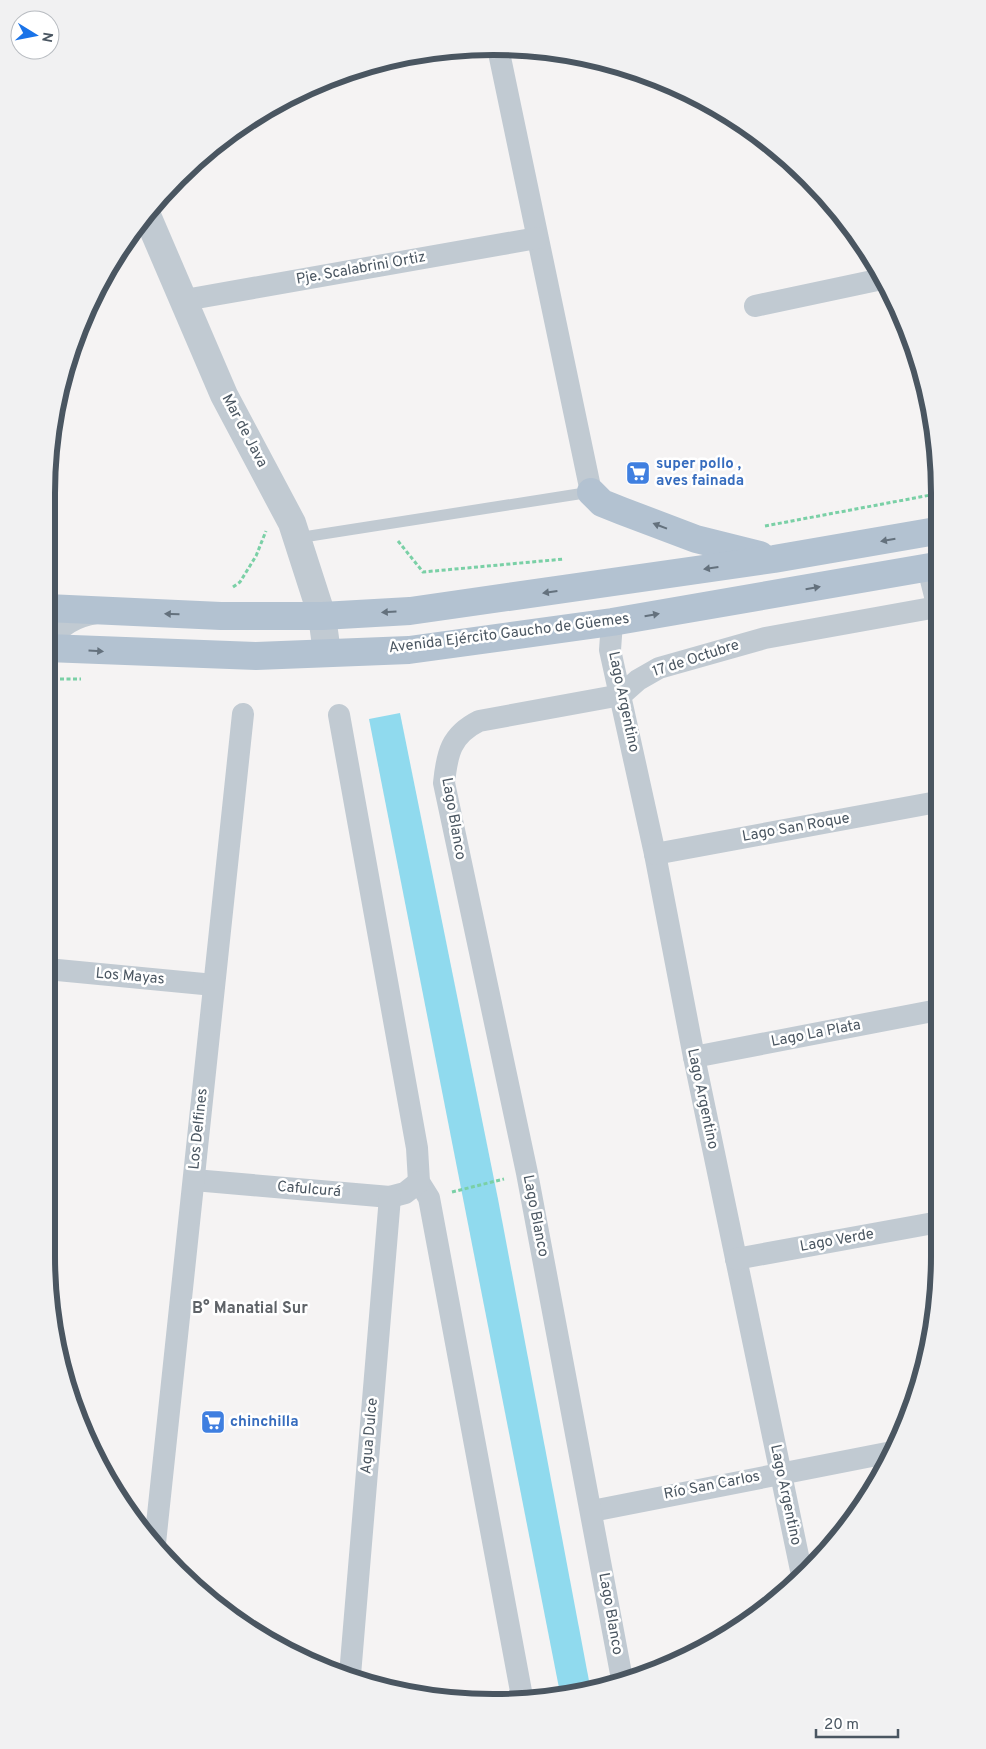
<svg xmlns="http://www.w3.org/2000/svg" width="986" height="1749" font-family="Overpass,sans-serif">
<style>
.water{fill:#90daee}
.lines{fill:none;stroke-linecap:round;stroke-linejoin:round}
.path{stroke:#7ad0a6;stroke-width:3;stroke-dasharray:4 2.5;stroke-linecap:butt}
.service{stroke:#c1cad2;stroke-width:11}
.minor{stroke:#c1cad2;stroke-width:22}
.tertiary{stroke:#c1cad2;stroke-width:28}
.primary{stroke:#b3c2d1;stroke-width:28}
.oneway{fill:#64717d}
.labels{text-anchor:middle;dominant-baseline:central;stroke-width:5;stroke-linejoin:round;paint-order:stroke}
.street-label{font-size:15px;fill:#4a5661;stroke:#fff}
.shop-label{font-size:15px;font-weight:bold;fill:#366cbe;stroke:#fff;text-anchor:start}
.neighbourhood-label{font-size:16px;font-weight:bold;fill:#5f6368;stroke:#fff}
.rim{fill:none;stroke:#4a5661;stroke-width:6}
</style>
<rect width="100%" height="100%" fill="#f5f3f3"/>
<path class="water" d="M400,713L498,1199L590,1686L560,1693L369,719Z"/>
<g class="lines">
<g class="path">
<path d="M765,526L936,494"/>
<path d="M398,541L423,572L564,559"/>
<path d="M233,587L240,582L256,556L266,531"/>
<path d="M47,679H81"/>
<path d="M452,1192L504,1179"/>
</g>
<path class="service" d="M297,538L591,492"/>
<g class="minor">
<path d="M498,48L591,492"/>
<path d="M185,300L537,238"/>
<path d="M755,306L882,279"/>
<path d="M928,568L937,604"/>
<path d="M612,622L610,650L655,854L694,1057L802,1575"/>
<path d="M47,642C61,626 75,616 96,613"/>
<path d="M339,715L417,1148L419,1182L429,1198L523,1702"/>
<path d="M655,854L937,802"/>
<path d="M47,969L214,985"/>
<path d="M694,1057L938,1010"/>
<path d="M194,1180L390,1197L405,1193L419,1182"/>
<path d="M736,1259L939,1222"/>
<path d="M592,1511L892,1452"/>
<path d="M155,1543L243,714"/>
<path d="M350,1675L390,1197"/>
<path d="M622,1679L527,1173L444,783C447,753 451,735 479,721L621,695L638,680L659,668L765,638L937,607"/>
</g>
<path class="tertiary" d="M146,213L224,395L292,523L322,616L327,653"/>
<g class="primary">
<path d="M591,492L602,503L622,511L696,539L760,555"/>
<path d="M47,608L221,616H322L410,611L774,559L936,531"/>
<path d="M47,648L256,656L409,650L612,622L936,566"/>
</g>
</g>
<defs><path id="oneway-solid" d="M-6-.8H1V-3.2L6.5 0L1 3.2V.8H-6Z" transform="scale(1.25)"/></defs>
<g class="oneway">
<use href="#oneway-solid" transform="translate(660 526) rotate(-159)"/>
<use href="#oneway-solid" transform="translate(888 540) rotate(170)"/>
<use href="#oneway-solid" transform="translate(711 568) rotate(172)"/>
<use href="#oneway-solid" transform="translate(813 588) rotate(-10)"/>
<use href="#oneway-solid" transform="translate(550 592) rotate(172)"/>
<use href="#oneway-solid" transform="translate(389 612) rotate(177)"/>
<use href="#oneway-solid" transform="translate(172 614) rotate(-178)"/>
<use href="#oneway-solid" transform="translate(652 615) rotate(-10)"/>
<use href="#oneway-solid" transform="translate(96 651) rotate(3)"/>
</g>
<defs>
<symbol id="supermarket-square" viewBox="-11 -11 22 22"><rect x="-9" y="-9" width="18" height="18" rx="4" fill="#3f7fe0" stroke="#fff"/><path d="M-6-5.5h2.5l.6 2H6L4.5 2H-2.5L-4.4-4H-6ZM-1.5 3.2a1.3 1.3 0 1 0 .1 0ZM3 3.2a1.3 1.3 0 1 0 .1 0Z" fill="#fff"/></symbol>
</defs>
<g fill-rule="evenodd">
<use href="#supermarket-square" x="624" y="459" width="28" height="28"/>
<use href="#supermarket-square" x="199" y="1408" width="28" height="28"/>
</g>
<g class="labels">
<g class="street-label">
<text transform="translate(361 269) rotate(-10)">Pje. Scalabrini Ortiz</text>
<text transform="translate(244 431) rotate(62)">Mar de Java</text>
<text transform="translate(509 634) rotate(-7)">Avenida Ejército Gaucho de Güemes</text>
<text transform="translate(696 659) rotate(-18)">17 de Octubre</text>
<text transform="translate(623 702) rotate(78)">Lago Argentino</text>
<text transform="translate(453 819) rotate(80)">Lago Blanco</text>
<text transform="translate(796 828) rotate(-10)">Lago San Roque</text>
<text transform="translate(130 977) rotate(5)">Los Mayas</text>
<text transform="translate(816 1034) rotate(-11)">Lago La Plata</text>
<text transform="translate(702 1099) rotate(78)">Lago Argentino</text>
<text transform="translate(199 1129) rotate(-84)">Los Delfines</text>
<text transform="translate(309 1190) rotate(5)">Cafulcurá</text>
<text transform="translate(535 1216) rotate(79)">Lago Blanco</text>
<text transform="translate(837 1241) rotate(-10)">Lago Verde</text>
<text transform="translate(370 1436) rotate(-85)">Agua Dulce</text>
<text transform="translate(712 1486) rotate(-11)">Río San Carlos</text>
<text transform="translate(785 1495) rotate(78)">Lago Argentino</text>
<text transform="translate(610 1614) rotate(80)">Lago Blanco</text>
</g>
<g class="shop-label">
<text x="656" y="464">super pollo ,<tspan x="656" dy="17">aves fainada</tspan></text>
<text x="230" y="1422">chinchilla</text>
</g>
<g class="neighbourhood-label">
<text x="250" y="1309">B° Manatial Sur</text>
</g>
</g>
<path d="M0 0H986V1749H0ZM493 55H493A438 438 0 0 1 931 493V1256A438 438 0 0 1 493 1694H493A438 438 0 0 1 55 1256V493A438 438 0 0 1 493 55Z" fill="#f1f1f2" fill-rule="evenodd"/>
<path class="rim" d="M493 55H493A438 438 0 0 1 931 493V1256A438 438 0 0 1 493 1694H493A438 438 0 0 1 55 1256V493A438 438 0 0 1 493 55Z"/>
<g transform="translate(35 35) rotate(100)"><circle r="24" fill="#ffffff" stroke="#b7bbc0"/>
<path d="M0-4L9 19L0 12L-9 19Z" fill="#1a73e8"/>
<text y="-8" font-size="14" font-weight="bold" text-anchor="middle" fill="#4a5661">N</text>
</g>
<path d="M816 1729v8h82v-8" fill="none" stroke="#4a5661" stroke-width="2.5"/>
<text x="824" y="1729" font-size="15" fill="#4a5661" stroke="#ffffff" stroke-width="4" paint-order="stroke">20 m</text>
</svg>
